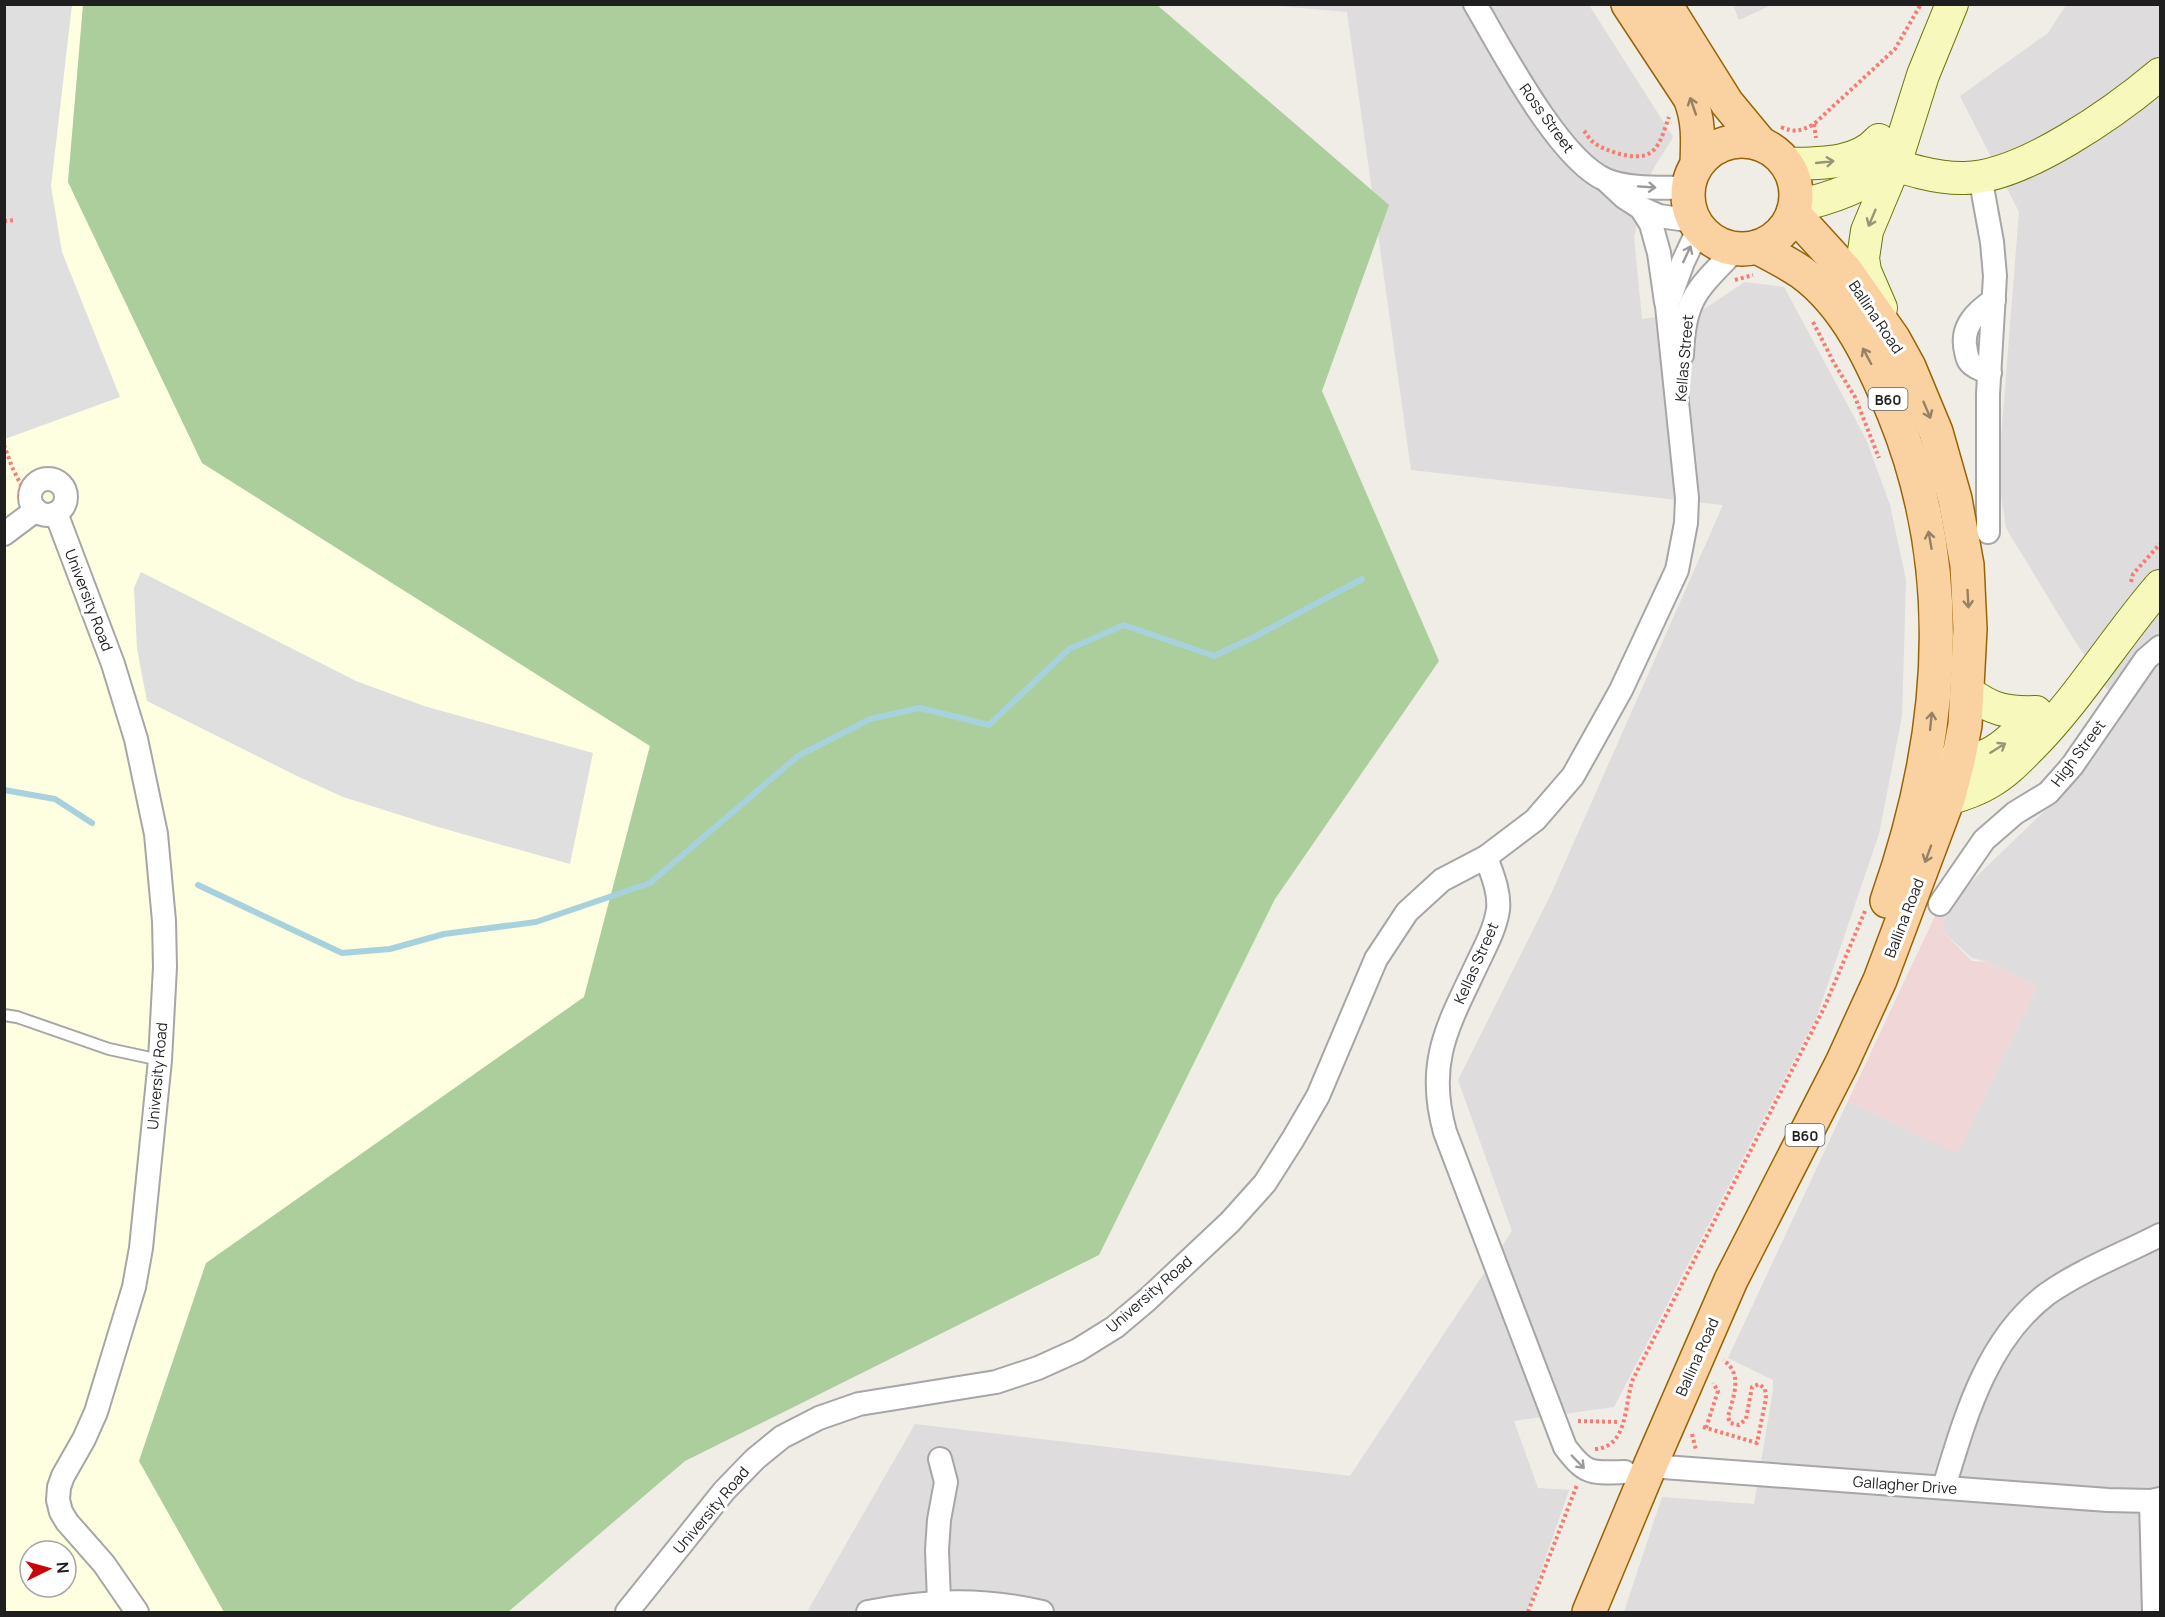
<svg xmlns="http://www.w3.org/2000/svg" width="2165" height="1617" font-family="Manrope,sans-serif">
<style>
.residential{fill:#dedcdc}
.commercial{fill:#f0d6d6}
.education{fill:#fefee1;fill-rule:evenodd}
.forest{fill:#abce9c}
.parking{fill:#dfdfdf}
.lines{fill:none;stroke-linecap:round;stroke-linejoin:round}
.stream{stroke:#a7d2dd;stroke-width:6}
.lane-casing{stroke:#a6a6a6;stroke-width:14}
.street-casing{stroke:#a6a6a6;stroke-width:26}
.secondary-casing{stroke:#6c7607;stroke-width:34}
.primary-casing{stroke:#986403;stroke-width:36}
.path{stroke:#f77b70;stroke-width:4;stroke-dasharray:3 3;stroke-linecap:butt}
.lane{stroke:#fff;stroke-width:10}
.street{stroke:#fff;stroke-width:22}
.secondary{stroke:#f6f8bc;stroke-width:32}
.primary{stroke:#fad2a1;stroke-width:33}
.oneway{stroke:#978166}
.oneway2{stroke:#959675}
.oneway3{stroke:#9a9a9a}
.labels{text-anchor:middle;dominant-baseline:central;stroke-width:6;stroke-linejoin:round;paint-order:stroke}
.shield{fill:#fff;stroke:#626262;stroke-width:1.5}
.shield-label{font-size:14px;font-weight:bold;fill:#1f1f1f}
.street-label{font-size:15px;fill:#1f1f1f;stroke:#fff}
</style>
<rect width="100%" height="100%" fill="#f0ece6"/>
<g class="residential">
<path d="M1266,5H1589L1673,137L1649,176L1634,237L1642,319L1701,311L1745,282L1784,287L1866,439L1890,505L1906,580L1902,716L1879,834L1817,1016L1614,1407L1514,1421L1538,1488L1569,1490L1527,1612H807L915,1424L1350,1476L1512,1231L1458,1080L1551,894L1723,505L1411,470L1347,12Z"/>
<path d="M1733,5H1772L1739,20Z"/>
<path d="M2066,5H2160V1612H1624L1662,1497L1754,1504L1773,1390V1380L1728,1358L1848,1101L1957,1153L2037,986L1987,962L1972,958L1943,932L1946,906L2062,794L2124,714L2071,635L2006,528L1998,476L2019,212L1960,96L2048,33Z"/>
</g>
<path class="commercial" d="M1946,906L1943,932L1972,961L1987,962L2037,986L1957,1154L1848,1101L1935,916Z"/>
<path class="education" d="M4,5H83L68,182L202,463L650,746L584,997L206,1264L139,1461L224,1612H5ZM30,1551H66V1587H30Z"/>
<path class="forest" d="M1156,4L1389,205L1322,391L1439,661L1275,899L1099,1255L685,1461L508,1612H224L139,1461L206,1263L584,997L650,746L202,463L68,182L83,5Z"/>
<g class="parking">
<path d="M5,4L72,5L51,186L62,252L120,397L5,439Z"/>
<path d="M141,572L356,681L424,706L593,753L570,864L438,827L343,797L299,777L147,701L137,649L134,588Z"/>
</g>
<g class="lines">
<g class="stream">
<path d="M4,790L55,799L92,823"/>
<path d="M198,885L342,953L390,949L444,934L536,922L650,883L798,756L870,719L920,708L989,725L1069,649L1124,625L1214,656L1254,637L1362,579"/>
</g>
<defs>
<path id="lane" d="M4,1015L17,1017L109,1049L160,1060"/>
<g id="street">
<path d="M1475,4C1502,50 1559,160 1606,180C1631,190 1662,187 1688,188"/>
<path d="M1980,176L1992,242L1995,276L1988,394V532"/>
<path d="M1608,182L1624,197L1641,208L1651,224L1659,253L1666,302"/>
<path d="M1641,208L1659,216L1694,221"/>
<path d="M1682,355C1684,297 1698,289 1736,249"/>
<path d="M1990,373C1983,370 1973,367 1969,361C1968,360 1966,353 1966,351C1960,327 1976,312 1994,300"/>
<circle cx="48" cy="497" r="18"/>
<path d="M56,513L113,664L136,739L156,834L164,921L165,967L160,1060L141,1248L134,1287L96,1412L84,1439L63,1476L59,1487L58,1500L61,1512L67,1522L104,1564L137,1612"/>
<path d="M4,534L36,510"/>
<path d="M1486,857C1492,874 1500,892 1498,910C1495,929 1486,945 1478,962C1449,1024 1425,1061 1445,1132L1565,1447C1586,1475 1591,1473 1625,1472"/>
<path d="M1940,904L1984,840L2015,813L2048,793L2072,766L2146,659L2160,647"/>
<path d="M1650,1466L2108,1500L2151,1501L2160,1499"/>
<path d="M1944,1487C1965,1418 1986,1340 2047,1294C2081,1270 2123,1254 2160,1235"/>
<path d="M2151,1501L2154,1612"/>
<path d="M939,1601L937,1550L939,1520L946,1482L940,1459"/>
<path d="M627,1612L724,1491L755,1459L782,1437L819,1418L859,1404L996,1382L1038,1368L1078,1350L1115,1327L1147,1300L1230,1222L1265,1183L1293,1139L1318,1096L1376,959L1407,912L1442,880L1486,857L1535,820L1573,776L1621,690L1677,570L1686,523L1687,498L1667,306L1683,262L1699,228"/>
<path d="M868,1612C930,1600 981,1598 1042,1612"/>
</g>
<g id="secondary">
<path d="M1863,154C1896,165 1930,179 1965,178C2024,177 2116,111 2160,74"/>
<path d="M1787,164C1819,163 1857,165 1879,140"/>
<path d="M1795,206C1832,199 1864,186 1895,164"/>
<path d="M1881,308L1865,271L1863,258L1867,231L1895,164L1923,75L1952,4"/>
<path d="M1968,692C1992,710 2007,713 2036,712"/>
<path d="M1937,771C1948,757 1966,763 1982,757C2000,751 2014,737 2027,722"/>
<path d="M1948,799C1962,795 1977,790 1990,782C2006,773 2019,759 2032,746C2080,697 2115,638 2160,586"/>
</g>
<g id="primary">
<path d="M1628,4L1690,98C1699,120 1698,140 1697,164"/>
<path d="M1665,4L1727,103L1761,144"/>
<circle cx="1742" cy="195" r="54"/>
<path d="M1757,247C1772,255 1788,263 1801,272C1847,305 1873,363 1894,414C1959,574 1943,742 1887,901"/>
<path d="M1589,1612L1650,1466L1731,1280L1842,1063L1880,980L1948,799L1958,761L1965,725L1970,629L1967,565L1955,499L1936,432L1909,367L1893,338L1846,271L1793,213"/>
</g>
</defs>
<use href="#lane" class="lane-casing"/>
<use href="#street" class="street-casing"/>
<use href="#secondary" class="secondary-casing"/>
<use href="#primary" class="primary-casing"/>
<g class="path">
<path d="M1814,124L1816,138"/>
<path d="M1781,127C1795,133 1801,131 1814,124L1895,49L1921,4"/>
<path d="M1584,131C1587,134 1589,139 1593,142C1604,151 1637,162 1650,153C1661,146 1664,129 1669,117"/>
<path d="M4,221L16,220"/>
<path d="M1735,280L1753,275"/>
<path d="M1813,322L1834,363L1855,397L1879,458"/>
<path d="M4,445L12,467L22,487L19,497"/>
<path d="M2131,582L2133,574L2160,544"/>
<path d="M1578,1421L1620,1422"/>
<path d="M1703,1427L1757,1443L1766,1398L1765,1389L1759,1384L1752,1387L1746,1419L1739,1425L1730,1423L1728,1417C1733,1397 1744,1374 1723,1360"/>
<path d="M1706,1428L1718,1391L1713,1383"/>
<path d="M1692,1434L1696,1450"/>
<path d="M1595,1449C1629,1447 1624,1403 1633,1379L1824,1008L1865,911"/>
<path d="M1528,1612L1577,1485"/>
</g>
<use href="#lane" class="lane"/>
<use href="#street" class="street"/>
<use href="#secondary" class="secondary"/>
<use href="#primary" class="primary"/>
</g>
<defs><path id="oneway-shaft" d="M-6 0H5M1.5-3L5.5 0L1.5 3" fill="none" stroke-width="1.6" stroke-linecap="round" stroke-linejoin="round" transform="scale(1.5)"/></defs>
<g class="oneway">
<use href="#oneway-shaft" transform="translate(1693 106) rotate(-109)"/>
<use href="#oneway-shaft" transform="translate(1867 356) rotate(-118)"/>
<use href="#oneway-shaft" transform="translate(1927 410) rotate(67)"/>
<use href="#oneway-shaft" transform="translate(1930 540) rotate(-100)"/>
<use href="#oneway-shaft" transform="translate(1968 599) rotate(87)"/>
<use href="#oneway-shaft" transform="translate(1931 721) rotate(-84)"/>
<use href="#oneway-shaft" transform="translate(1928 854) rotate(110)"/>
</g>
<g class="oneway2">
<use href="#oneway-shaft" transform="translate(1825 162) rotate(-6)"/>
<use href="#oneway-shaft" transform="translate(1872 218) rotate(113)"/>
<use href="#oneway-shaft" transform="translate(1998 748) rotate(-32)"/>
</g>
<g class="oneway3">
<use href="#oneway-shaft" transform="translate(1647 187) rotate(4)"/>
<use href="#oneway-shaft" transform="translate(1687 254) rotate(-65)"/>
<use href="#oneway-shaft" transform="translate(1578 1462) rotate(46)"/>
</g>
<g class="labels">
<g class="shield">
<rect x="1868.5" y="388" width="39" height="22" rx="4.5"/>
<rect x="1785.5" y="1124" width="39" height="22" rx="4.5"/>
</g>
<g class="shield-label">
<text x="1888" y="399">B60</text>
<text x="1805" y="1135">B60</text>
</g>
<g class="street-label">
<text transform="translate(1547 118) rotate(54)">Ross Street</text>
<text transform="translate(1876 317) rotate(56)">Ballina Road</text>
<text transform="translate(1684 358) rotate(-85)">Kellas Street</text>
<text transform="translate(89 600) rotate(69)">University Road</text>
<text transform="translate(2078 753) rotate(-53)">High Street</text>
<text transform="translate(1904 918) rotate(-69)">Ballina Road</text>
<text transform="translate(1476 963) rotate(-66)">Kellas Street</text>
<text transform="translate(157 1076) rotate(-85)">University Road</text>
<text transform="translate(1149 1294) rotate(-41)">University Road</text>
<text transform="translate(1697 1357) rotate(-66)">Ballina Road</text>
<text transform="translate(1905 1485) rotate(4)">Gallagher Drive</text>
<text transform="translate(711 1510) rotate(-50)">University Road</text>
</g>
</g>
<rect width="2165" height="1617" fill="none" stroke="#1f1f1f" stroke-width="12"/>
<g transform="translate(48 1569) rotate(85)"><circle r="28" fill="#ffffff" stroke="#a5a5a5" stroke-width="1.5"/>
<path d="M0-4.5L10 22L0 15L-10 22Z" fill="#cb0408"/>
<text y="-9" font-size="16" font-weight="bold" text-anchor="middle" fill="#1f1f1f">N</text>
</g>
</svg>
